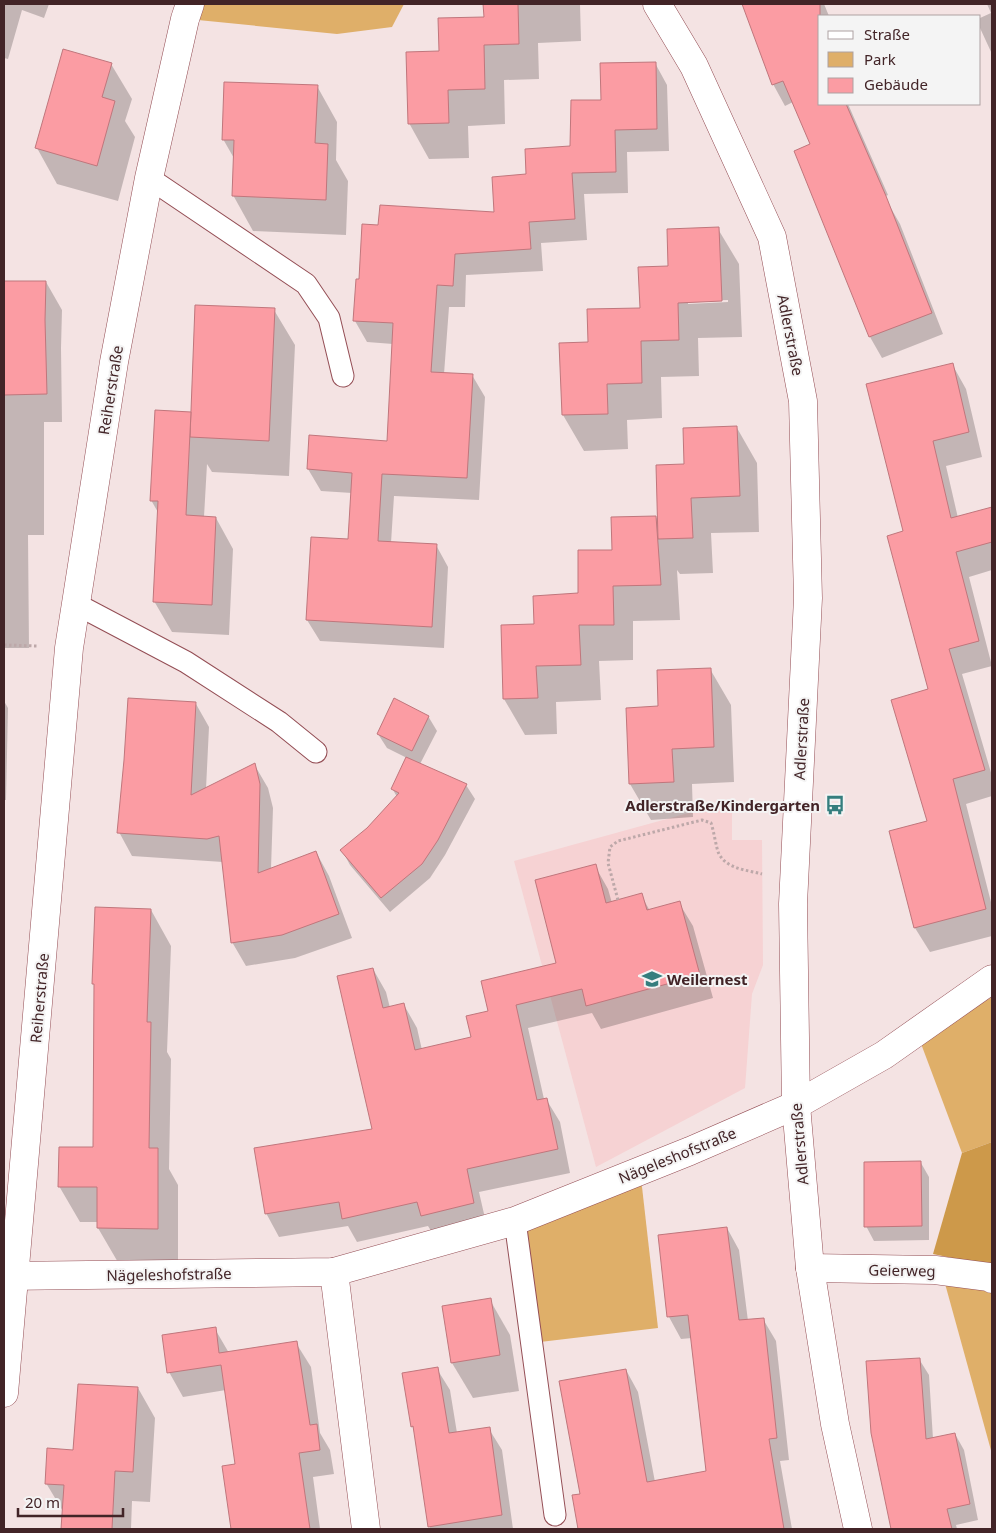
<svg xmlns="http://www.w3.org/2000/svg" width="996" height="1533" font-family="'Noto Sans',sans-serif">
<style>
.built{fill:#f6d2d3}
.green{fill:#dfaf69}
.forest{fill:#cd994a}
.shadow{fill:#0003;fill-rule:evenodd}
.building{fill:#fb9ca3;stroke:#c0767c}
.lines{fill:none;stroke-linecap:round;stroke-linejoin:round}
.lane-casing{stroke:#944e55;stroke-width:23}
.street-casing{stroke:#944e55;stroke-width:29}
.path{stroke:#bda8a9;stroke-width:3;stroke-dasharray:2.5 2.5;stroke-linecap:butt}
.lane{stroke:#fff;stroke-width:21}
.street{stroke:#fff;stroke-width:28}
.labels{text-anchor:middle;dominant-baseline:central;stroke-width:4;stroke-linejoin:round;paint-order:stroke}
.street-label{font-size:15px;fill:#422427;stroke:#f4f4f4}
.poi-label{font-size:15px;font-weight:bold;fill:#422427;stroke:#f4f4f4;text-anchor:end}
</style>
<rect width="100%" height="100%" fill="#f4e3e3"/>
<path class="built" d="M732,801V840H762L763,965L752,994L745,1088L596,1167L514,861Z"/>
<g class="green">
<path d="M203,4H404L392,27L337,34L198,20Z"/>
<path d="M992,997V1142L962,1153L920,1041Z"/>
<path d="M641,1178L658,1328L540,1342L522,1224Z"/>
<path d="M944,1280L992,1288V1454Z"/>
</g>
<path class="forest" d="M992,1142L991,1266L933,1254L962,1153Z"/>
<g class="shadow">
<path d="M4,4H49L44,18L22,10L8,59L4,58Z"/>
<path d="M485,4H580L581,41L538,43L539,79L504,80L505,124L468,126L469,158L429,159L409,123L440,52L485,18Z"/>
<path d="M743,4H824L829,16H820V104H848L888,195L877,200L888,203L900,224L943,334L882,358L870,337L796,152L812,145L793,102L785,106L773,84Z"/>
<path d="M987,4H992V54L980,28V18L991,13Z"/>
<path d="M655,63L667,85L669,151L627,152L628,193L584,194L587,240L541,243L543,271L466,275L465,307H449L444,374L472,375L485,397L479,500L394,496L391,543L436,545L448,567L444,648L320,641L307,620L349,540L352,493L321,491L308,469L388,442L393,344L367,342L355,321L360,280L380,226L495,213L527,176L571,147L602,101Z"/>
<path d="M111,64L132,99L125,121L135,137L118,201L57,184L37,148Z"/>
<path d="M317,86L337,122L336,160L348,181L346,235L253,231L233,195L235,160L223,139Z"/>
<path d="M718,229L739,264L742,337L698,338L699,376L661,377L662,418L627,420L628,449L584,451L563,415L561,344L590,343L641,309L669,267ZM728,300V302L688,304V301Z"/>
<path d="M4,282H46L62,310L61,348L62,422H44V535H28L29,648H4Z"/>
<path d="M274,310L295,345L289,476L212,472L207,464L204,517L216,518L233,549L229,635L172,632L154,601L159,514L151,500L190,413Z"/>
<path d="M952,364L966,389L982,457L946,466L958,518L992,509V570L969,577L992,666L962,674L992,776V796L966,804L992,906V936L930,952L915,928L928,822L930,690L904,532Z"/>
<path d="M737,428L757,463L759,532L711,533L713,573L680,574L677,570L680,620L633,621V660L599,661L601,700L556,702L557,734L525,735L504,699L502,626H536L579,595L614,551L656,517L659,523L685,465Z"/>
<path d="M710,669L731,705L734,782L692,784L693,817L651,820L630,784L627,709L660,707Z"/>
<path d="M4,701L8,708L6,800H4Z"/>
<path d="M196,704L209,727L206,789L254,764L268,788L273,808L271,869L316,852L329,876L352,938L295,958L246,966L232,942L223,862L132,856L119,832Z"/>
<path d="M428,716L437,731L420,764L466,785L475,799L445,855L430,878L390,912L350,865L342,850L368,829L397,797L392,788L407,758L387,748L378,734Z"/>
<path d="M595,866L608,889L612,903L641,895L650,911L679,903L693,926L713,998L601,1029L592,1013L528,1028L544,1099H546L560,1122L570,1173L479,1192L487,1227L436,1239L428,1226L357,1242L348,1226L279,1237L266,1213L374,1130L373,969L386,992L390,1008L404,1005L417,1028L422,1050L473,1038L490,1012L557,964Z"/>
<path d="M151,910L171,946L167,1052L171,1059L169,1169L178,1185V1264H119L98,1228V1222H80L59,1186L94,1149L95,987L93,983Z"/>
<path d="M921,1163L929,1177V1240L874,1241L866,1226Z"/>
<path d="M727,1228L739,1250L748,1321L763,1319L776,1341L789,1460L780,1461L792,1529H580L574,1496L582,1495L626,1370L638,1392L655,1482L707,1472L692,1338L681,1339L669,1317L660,1236Z"/>
<path d="M490,1300L510,1335L519,1391L473,1398L452,1363Z"/>
<path d="M215,1329L229,1353L296,1343L311,1367L320,1433L330,1450L334,1474L313,1477L320,1529H232L223,1467L237,1465L226,1390L183,1397L169,1372Z"/>
<path d="M919,1359L929,1375L933,1439L955,1434L964,1450L978,1520L956,1525L957,1529H892L872,1433Z"/>
<path d="M437,1369L450,1390L457,1433L489,1429L502,1450L513,1529H430L415,1432L412,1426Z"/>
<path d="M138,1388L155,1418L150,1502L132,1501L131,1529H63L64,1513L46,1483Z"/>
</g>
<g class="building">
<path d="M483,4H518L519,44L484,45L485,89L448,90L449,123L408,124L406,52L439,51L438,18L484,17Z"/>
<path d="M742,4H820V104H846L886,196L932,313L869,337L794,151L810,144L783,81L772,85Z"/>
<path d="M63,49L112,63L102,97L115,101L97,166L35,148Z"/>
<path d="M656,62L657,129L615,130L616,172L572,173L575,219L529,222L531,249L455,254L453,286L437,285L431,372L473,374L467,478L382,474L378,541L437,544L432,627L306,620L311,537L348,539L352,473L307,469L309,435L387,441L393,323L353,321L356,279H359L362,224L378,225L380,205L494,212L492,177L526,174L525,149L570,146L571,100H601L600,63Z"/>
<path d="M224,82L318,85L315,143L328,144L326,200L232,196L234,140H222Z"/>
<path d="M719,227L722,301L678,303L679,340L641,341L642,383L607,384L608,414L562,415L559,343L588,342L587,309L640,308L638,267L668,266L667,229Z"/>
<path d="M4,281H46L45,320L47,394L4,395Z"/>
<path d="M195,305L275,308L269,441L190,437Z"/>
<path d="M953,363L969,432L933,441L951,518L992,507V542L956,552L979,641L949,649L985,770L953,779L986,909L914,928L889,831L927,821L891,700L928,689L887,536L903,531L866,384Z"/>
<path d="M155,410L191,412L186,515L216,517L212,605L153,602L158,501H150Z"/>
<path d="M737,426L740,496L691,498L693,538L658,539L656,465L684,464L683,428Z"/>
<path d="M656,516L661,585L613,586L614,625H579L581,665L536,666L538,698L503,699L501,625L534,624L533,596L578,593V550H612L611,517Z"/>
<path d="M711,668L714,747L672,749L674,782L629,784L626,708L658,706L657,670Z"/>
<path d="M128,698L196,702L191,795L255,763L260,784L258,873L316,851L339,914L282,935L231,943L219,836L207,839L117,833L124,760Z"/>
<path d="M394,698L429,716L412,751L377,734Z"/>
<path d="M406,757L467,784L438,840L422,864L381,898L340,850L367,828L399,793L391,789Z"/>
<path d="M596,864L606,903L642,893L647,910L680,901L700,975L586,1006L582,989L516,1005L537,1100L547,1098L558,1149L467,1169L474,1203L421,1216L417,1202L342,1219L339,1202L265,1214L254,1148L372,1129L337,976L373,968L383,1008L404,1003L415,1050L471,1037L466,1016L488,1011L481,981L556,963L535,880Z"/>
<path d="M95,907L151,909L147,1022H151L149,1148H158V1229L97,1228V1187H58L59,1147H93L94,984H92Z"/>
<path d="M921,1161L922,1226L864,1227V1162Z"/>
<path d="M727,1227L739,1320L764,1318L777,1438L769,1439L784,1529H578L572,1495L580,1494L559,1381L626,1369L647,1482L706,1471L688,1315L667,1317L658,1235Z"/>
<path d="M491,1298L500,1355L451,1363L442,1306Z"/>
<path d="M216,1327L219,1353L297,1341L310,1425L317,1424L320,1450L299,1453L310,1529H231L222,1466L235,1464L221,1365L167,1373L162,1335Z"/>
<path d="M920,1358L926,1439L955,1433L970,1504L947,1509L952,1529H891L871,1433L866,1361Z"/>
<path d="M438,1367L449,1433L490,1427L502,1515L428,1527L413,1426L411,1427L402,1373Z"/>
<path d="M78,1384L138,1387L133,1472L115,1471L112,1529H61L64,1485L45,1484L47,1448L73,1450Z"/>
</g>
<g class="lines">
<defs>
<g id="lane">
<path d="M149,178L306,284L329,318L343,376"/>
<path d="M76,604L186,662L279,722L316,752"/>
<path d="M515,1221L555,1515"/>
</g>
<g id="street">
<path d="M657,4L694,66L772,237L803,401L808,598L793,904L796,1105L810,1268L835,1424L858,1529"/>
<path d="M810,1268L935,1270L989,1277L992,1279"/>
<path d="M334,1272L366,1529"/>
<path d="M4,1276L334,1272L515,1221L690,1151L796,1105L884,1055L992,979"/>
<path d="M4,1393L69,648L114,362L149,178L185,19L190,4"/>
</g>
</defs>
<use href="#lane" class="lane-casing"/>
<use href="#street" class="street-casing"/>
<g class="path">
<path d="M4,645L38,646"/>
<path d="M618,900L608,863L610,847L618,841L702,820L711,823C714,831 716,848 719,854C727,869 747,870 762,874"/>
</g>
<use href="#lane" class="lane"/>
<use href="#street" class="street"/>
</g>
<defs>
<symbol id="bus-bare" viewBox="-9 -9 18 18"><path d="M-5-6H5V4H4V6H2V4H-2V6H-4V4H-5ZM-3.5-4V0h7V-4ZM-3.5 1.2v1.5H-2V1.2ZM2 1.2v1.5H3.5V1.2Z" fill="#357e7e" stroke="#f4f4f4" stroke-width="2.5" paint-order="stroke"/></symbol>
<symbol id="school-bare" viewBox="-9 -9 18 18"><path d="M0-5L7-2L0 1L-7-2ZM-4 1L0 2.5L4 1V4Q0 6-4 4Z" fill="#357e7e" stroke="#f4f4f4" stroke-width="2.5" paint-order="stroke"/></symbol>
</defs>
<g fill-rule="evenodd">
<use href="#bus-bare" x="821" y="791" width="28" height="28"/>
<use href="#school-bare" x="638" y="965" width="28" height="28"/>
</g>
<g class="labels">
<g class="street-label">
<text transform="translate(791 335) rotate(79)">Adlerstraße</text>
<text transform="translate(110 390) rotate(-81)">Reiherstraße</text>
<text transform="translate(801 739) rotate(-87)">Adlerstraße</text>
<text transform="translate(39 998) rotate(-85)">Reiherstraße</text>
<text transform="translate(799 1144) rotate(-95)">Adlerstraße</text>
<text transform="translate(677 1155) rotate(-22)">Nägeleshofstraße</text>
<text transform="translate(902 1270) rotate(1)">Geierweg</text>
<text transform="translate(169 1274) rotate(-1)">Nägeleshofstraße</text>
</g>
<g class="poi-label">
<text x="820" y="805">Adlerstraße/Kindergarten</text>
<text x="667" y="979" text-anchor="start">Weilernest</text>
</g>
</g>
<rect width="996" height="1533" fill="none" stroke="#422427" stroke-width="10"/>
<rect x="818" y="15" width="162" height="90" fill="#f4f4f4" stroke="#ada1a2"/>
<rect x="828" y="31" width="25" height="8" fill="#ffffff" stroke="#ada1a2"/>
<text x="864" y="40" font-size="15" fill="#422427">Straße</text>
<rect x="828" y="52" width="25" height="15" fill="#dfaf69" stroke="#ada1a2"/>
<text x="864" y="65" font-size="15" fill="#422427">Park</text>
<rect x="828" y="78" width="25" height="15" fill="#fb9ca3" stroke="#ada1a2"/>
<text x="864" y="90" font-size="15" fill="#422427">Gebäude</text>
<path d="M18 1508v8h105v-8" fill="none" stroke="#422427" stroke-width="2.5"/>
<text x="25" y="1508" font-size="15" fill="#422427" stroke="#f4f4f4" stroke-width="4" paint-order="stroke">20 m</text>
</svg>
